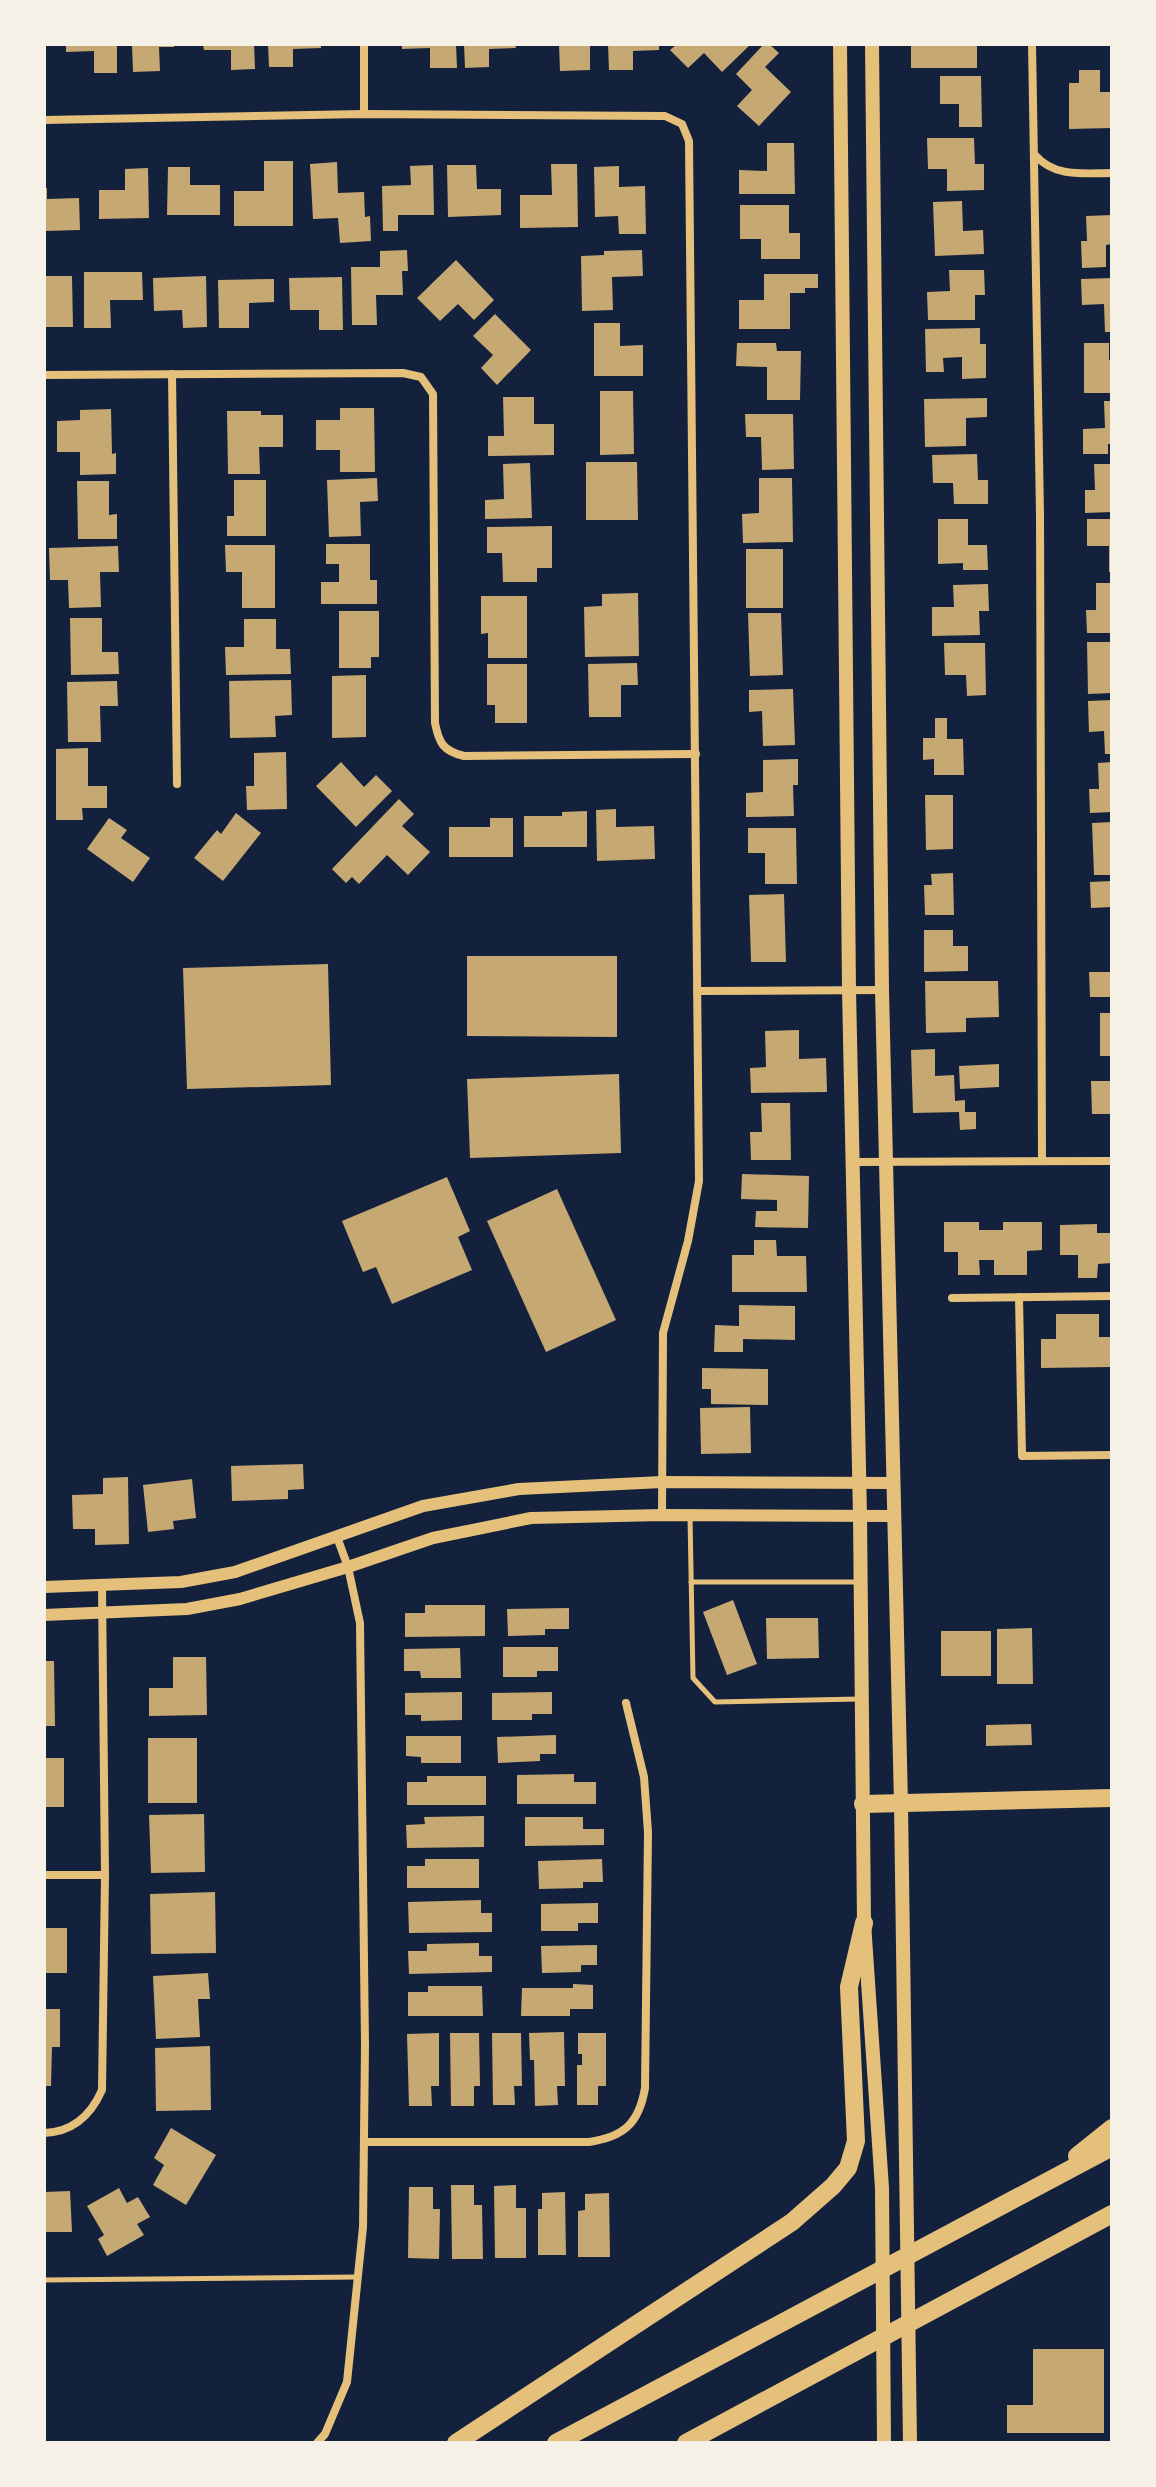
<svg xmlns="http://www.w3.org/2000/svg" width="1156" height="2487" font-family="'Roboto Condensed',sans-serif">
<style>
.building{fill:#c6a872}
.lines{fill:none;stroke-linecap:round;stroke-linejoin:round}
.service{stroke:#e5c07b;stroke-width:5}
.minor{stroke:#e5c07b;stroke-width:8}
.tertiary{stroke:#e5c07b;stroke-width:12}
.secondary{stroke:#e5c07b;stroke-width:14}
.motorway{stroke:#e5c07b;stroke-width:18}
</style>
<rect width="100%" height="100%" fill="#14213d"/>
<g class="building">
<path d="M66,44H117V73H94V51L66,52Z"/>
<path d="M132,44H174V47H159L160,71L133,72Z"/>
<path d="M203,44H254L255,69L231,70V50H204Z"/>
<path d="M268,44H321V48L293,49V67H269Z"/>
<path d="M402,44H456L457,68H430V48L402,49Z"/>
<path d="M464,44H515L516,48L489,49V67L465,68Z"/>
<path d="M559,44H590V70L560,71Z"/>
<path d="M608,44H659V50L633,51V70H609Z"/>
<path d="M677,44H751L722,72L704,53L688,68L670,50Z"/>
<path d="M764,44H769L779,53L765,67L791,92L759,126L737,106L752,90L736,74Z"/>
<path d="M911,44L977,45V68H911Z"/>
<path d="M1079,70H1100V92H1112V128L1069,129V83H1079Z"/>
<path d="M940,76H981L982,127H959V104H940Z"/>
<path d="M927,138H974L975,164H984V190L947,191V169H928Z"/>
<path d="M767,143H794L795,194H739V170L767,171Z"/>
<path d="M264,161H293V226H234V191H264Z"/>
<path d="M337,162L338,193L364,192L365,217L370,216L371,241L340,243L338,218L313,219L310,164Z"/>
<path d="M551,164H577L578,227L520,228V195H552Z"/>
<path d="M433,165L434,215H398V231H383L382,186L411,185L410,166Z"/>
<path d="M447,165H476L477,189H501V215L448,217Z"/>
<path d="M619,166V187L645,186L646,234H619L618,216L595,217L594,167Z"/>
<path d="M168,167H190V185H220V215H167Z"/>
<path d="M148,168L149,218L99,219V190H125V169Z"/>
<path d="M44,188H47V199L79,198L80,230L44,231Z"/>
<path d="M962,201L963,231L983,230L984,254L935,256L933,202Z"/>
<path d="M740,205H789V233H800V259H761V239H740Z"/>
<path d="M1112,215V244L1106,245V267L1082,268L1081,241H1087L1086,216Z"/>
<path d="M407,250L408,271H402L403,295H376L377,325H352L351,267H380V251Z"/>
<path d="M642,250L643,276L612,277L613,310L582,311L581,256L604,255V251Z"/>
<path d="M456,260L494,300L474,320L458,304L440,321L417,298Z"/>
<path d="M949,270H984L985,295H975V320H928L927,292L950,291Z"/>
<path d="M84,272H142L143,300H110L111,328H84Z"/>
<path d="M764,274H818V288H805V293H790V329H739V300H764Z"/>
<path d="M44,276H72L73,327H44Z"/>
<path d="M206,276L207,327L183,328L182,310L154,311L153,278Z"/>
<path d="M342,277L343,330H319V310H290L289,278Z"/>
<path d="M1111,278L1112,332H1105L1104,304L1082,305L1081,279Z"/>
<path d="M274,279V302L249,303V328H219L218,280Z"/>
<path d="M495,314L531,350L497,385L481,368L493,355L473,336Z"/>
<path d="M594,323H620V346L643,345V376H594Z"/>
<path d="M980,328V344H986V378L962,379V357L943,358L944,372H926L925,329Z"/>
<path d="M737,343H776L777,351H801L800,400H767V367L736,366Z"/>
<path d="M1084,343H1109V360H1112V393H1084Z"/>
<path d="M600,391H633L634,454L600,455Z"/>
<path d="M503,397H534V424H554V455L488,456V436H504Z"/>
<path d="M987,398V417L966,418V446L925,447L924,399Z"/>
<path d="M1104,401H1112V444H1108V454H1083V429L1105,428Z"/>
<path d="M340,408H374L375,472H340V450H316V420H340Z"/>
<path d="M111,409L112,454L116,453V474L80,475V452H57V421L80,420V410Z"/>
<path d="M227,411H261V415H283V447H259L260,474H228Z"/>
<path d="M745,414H793L794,469L762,470L761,437H746Z"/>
<path d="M977,454L978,480H988V504H954L953,483H933L932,455Z"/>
<path d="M586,462H637L638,520H586Z"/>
<path d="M530,463L532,518L485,519V500L504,499L503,464Z"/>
<path d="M1094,464H1112V512L1085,513V490H1095Z"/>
<path d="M377,478L378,501L360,502L361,536L329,537L327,480Z"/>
<path d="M759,478H792L793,542L743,543L742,514L759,513Z"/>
<path d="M234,480H266V536H227V516H234Z"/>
<path d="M77,481H109V515L117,514V539H78Z"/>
<path d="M938,519H968V545H987L988,570H963V563L938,564Z"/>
<path d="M1087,519H1112V572H1109V546H1087Z"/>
<path d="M552,526V568H537V582H503L502,553H487V527Z"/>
<path d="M326,544H370V580H377V604H321V582H339V564H326Z"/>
<path d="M225,545H275V608H242V572H226Z"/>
<path d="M118,546L119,572H100L101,607L69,608L68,580H50L49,548Z"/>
<rect x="746" y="549" width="37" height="59"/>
<path d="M1096,583H1112V633H1087L1086,610H1096Z"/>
<path d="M988,584L989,611H979L980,635L932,636V607H954L953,585Z"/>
<path d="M638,593L639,656L585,657L584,607L602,606V594Z"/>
<path d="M481,596H527V658H488V633L481,634Z"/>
<path d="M339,611H379V657H371V668H339Z"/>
<path d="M748,613H781L783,675L750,676Z"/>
<path d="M70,618H102V652H118L119,674L71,675Z"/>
<path d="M244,619H276V649H290L291,674L226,675L225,647H244Z"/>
<path d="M1087,642H1110L1112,693L1088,694Z"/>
<path d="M944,643H985L986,695L967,696L966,675H945Z"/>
<path d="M637,663L638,685H621V717H589L588,664Z"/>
<path d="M487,664H527V723H495V705H487Z"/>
<path d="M366,675V737L332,738V676Z"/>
<path d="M291,680L292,715L275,716L276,737L230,738L229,681Z"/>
<path d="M117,681L118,706H100L101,742H68L67,682Z"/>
<path d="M793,689L795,745L763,746L762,711L749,712V690Z"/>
<path d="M1112,700V754H1105L1104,731L1089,732L1088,701Z"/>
<path d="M935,718H947V739H963L964,775H934V759L923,760V738H935Z"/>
<path d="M88,748V786H107V808H82L83,820H56V749Z"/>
<path d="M286,752L287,809L247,810L246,786H254V753Z"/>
<path d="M798,759V785H793L794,816L746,817V793L763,792V760Z"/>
<path d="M341,762L364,787L376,775L392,791L356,827L316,786Z"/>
<path d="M1112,762V812L1090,813L1089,789H1099L1098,763Z"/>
<path d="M925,795H953V849L926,850Z"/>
<path d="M399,799L414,814L402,826L430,852L408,875L387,855L359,884L352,877L346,883L332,869Z"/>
<path d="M616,809V827L654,826L655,859L597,861L596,810Z"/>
<path d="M587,811V847H524V816H562V812Z"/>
<path d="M236,813L261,833L223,881L194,858L217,830L221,834Z"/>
<path d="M109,818L127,830L121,838L150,858L133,882L87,849Z"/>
<path d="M490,818H513V857H449V827H490Z"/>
<path d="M1112,822V875H1094L1092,823Z"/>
<path d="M748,828H796L797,884H765V853H748Z"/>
<path d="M953,873L954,915H925L924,885H932L931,874Z"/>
<path d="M1112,881V907L1091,908L1090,882Z"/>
<path d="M784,894L786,962H751L749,895Z"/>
<path d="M924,930H953V946H968V971L924,972Z"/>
<path d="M467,956H617V1037L467,1036Z"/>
<path d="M328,964L331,1085L187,1089L183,968Z"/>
<path d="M1089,972H1112V997H1090Z"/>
<path d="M925,981H998L999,1017L966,1018V1032L926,1033Z"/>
<rect x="1100" y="1013" width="12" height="43"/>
<path d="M799,1030V1059L826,1058L827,1092L751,1093L750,1068L766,1067L765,1031Z"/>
<path d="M935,1049V1076L954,1075L955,1101L965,1100V1112H976V1129L960,1130L959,1112L913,1113L911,1050Z"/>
<path d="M999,1064V1087L960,1089L959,1066Z"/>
<path d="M619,1074L621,1153L470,1158L467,1079Z"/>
<path d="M1091,1081H1112V1114H1092Z"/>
<path d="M761,1103H790L791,1160H751L750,1132H762Z"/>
<path d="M742,1174L809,1176L808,1228L755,1227L756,1211H777V1200L741,1199Z"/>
<path d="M447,1177L470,1231L458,1237L472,1270L392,1304L376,1267L363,1272L342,1221Z"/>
<path d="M557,1189L616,1320L546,1352L487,1221Z"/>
<path d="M944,1222H979V1230H1003V1222H1042V1250L1027,1251V1275H994V1260H979L980,1275H958V1252H944Z"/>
<path d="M1097,1224V1233H1112V1263L1098,1264L1097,1278H1078V1255H1060V1225Z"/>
<path d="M754,1240H776L777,1256H806L807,1292H732V1255H754Z"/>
<path d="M739,1305L795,1306V1340L743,1339V1352H714L715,1325L739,1326Z"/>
<path d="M1056,1314H1099V1337H1112V1367L1041,1368V1339H1056Z"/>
<path d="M702,1368L768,1369V1405L711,1404V1389H702Z"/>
<path d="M750,1407L751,1453L701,1454L700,1408Z"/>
<path d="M303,1464L304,1489L288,1490V1499L232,1501L231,1466Z"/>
<path d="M128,1477L129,1544L95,1545V1529H73L72,1495L103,1494V1478Z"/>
<path d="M192,1479L196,1518L173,1521L174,1529L148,1532L143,1485Z"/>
<path d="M733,1600L757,1664L727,1675L703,1612Z"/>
<path d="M425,1605H485V1636L405,1637V1613H425Z"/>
<path d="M569,1608V1629H545V1635L508,1636L507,1609Z"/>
<path d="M766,1618H818L819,1658L767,1659Z"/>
<path d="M1032,1628L1033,1684H997V1629Z"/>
<rect x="941" y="1631" width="50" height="45"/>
<path d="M503,1647H558V1671H537V1677H503Z"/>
<path d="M460,1648L461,1678H421L420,1671H404V1649Z"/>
<path d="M173,1657H206L207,1715L149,1716V1688H173Z"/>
<path d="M44,1661H54L55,1726H44Z"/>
<path d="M462,1692V1720L421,1721V1715H405V1693Z"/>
<path d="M552,1692V1714H532V1720H492V1693Z"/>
<path d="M1031,1724L1032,1745L986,1746V1725Z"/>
<path d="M556,1735V1754H540V1761L498,1763L497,1737Z"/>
<path d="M406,1736H461V1763H421V1757L406,1756Z"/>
<rect x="148" y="1738" width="49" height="65"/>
<rect x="44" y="1758" width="20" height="49"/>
<path d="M574,1774V1782H596V1804H517V1775Z"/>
<path d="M427,1776H486V1805H407V1782H427Z"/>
<path d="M204,1814L205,1872L151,1873L149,1815Z"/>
<path d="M484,1816V1847L407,1848L406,1825L425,1824L424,1817Z"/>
<path d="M525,1817H583V1829H604V1845L525,1846Z"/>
<path d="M425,1859H479V1888H407V1866H425Z"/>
<path d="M602,1859L603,1882H583V1888L539,1889L538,1861Z"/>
<path d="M215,1892L216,1953L151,1954L150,1894Z"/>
<path d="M481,1900V1913H492V1932L409,1933L408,1902Z"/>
<path d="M598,1903V1923H578V1931H541V1904Z"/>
<rect x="44" y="1928" width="23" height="45"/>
<path d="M479,1943V1956H492V1972L409,1974L408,1951H427V1944Z"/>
<path d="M597,1945V1965H581V1972L542,1973L541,1946Z"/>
<path d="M208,1973L210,1999H198L200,2037L156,2039L153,1976Z"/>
<path d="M573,1984L593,1985V2009H570V2016H521L522,1988H573Z"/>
<path d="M428,1986H482L483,2016H408V1992H428Z"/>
<path d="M44,2009H60V2047H52L51,2086H44Z"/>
<path d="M564,2032L565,2086H557L558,2105L535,2106L534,2060H530L529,2033Z"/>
<path d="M439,2033V2086H431L432,2106H409L407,2034Z"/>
<path d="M450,2033H479L480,2086H474V2106H451Z"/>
<path d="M492,2033H521L522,2086H514L515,2105H493Z"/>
<path d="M578,2033H606V2086H598V2105H577V2065H582V2054H578Z"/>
<path d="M210,2046L211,2110L156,2111L155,2048Z"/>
<path d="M171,2128L216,2155L186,2205L153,2185L164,2165L154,2158Z"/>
<path d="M451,2185H474V2205H482L483,2259H452Z"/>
<path d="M516,2185V2208H526V2258H495L494,2186Z"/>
<path d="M409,2187H433V2209H440L439,2259L408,2258Z"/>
<path d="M119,2188L127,2203L138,2197L150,2217L137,2224L144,2235L107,2256L98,2239L104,2235L87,2206Z"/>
<path d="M70,2191L72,2232H44V2192Z"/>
<path d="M565,2192L566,2255H538V2209H542V2193Z"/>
<path d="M609,2193L610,2257H578V2211L585,2210V2194Z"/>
<path d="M1033,2349H1104V2433H1007V2405H1033Z"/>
</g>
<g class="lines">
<g class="service">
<path d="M690,1516L693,1678L715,1702L859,1699"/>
<path d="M691,1582H860"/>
<path d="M44,2280L357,2277"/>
</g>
<g class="minor">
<path d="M1032,44L1040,514L1042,1161"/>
<path d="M364,114V44"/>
<path d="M44,120L364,114L665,116L682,124L689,141L699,1181L688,1241L663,1333L662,1515"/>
<path d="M1035,155C1055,178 1084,173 1112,173"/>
<path d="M172,374L177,784"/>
<path d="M44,375L403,373L421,377L433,394L435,723C439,743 443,751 464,756L696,754"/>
<path d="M697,991L882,990"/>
<path d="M854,1162L1112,1161"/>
<path d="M1019,1297L1022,1456L1112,1455"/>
<path d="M952,1298L1112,1296"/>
<path d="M44,1875H105"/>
<path d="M44,2133C73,2132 91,2115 102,2090L105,1875L102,1586"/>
<path d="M364,2142H589C623,2137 639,2124 645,2088L648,1832L644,1777L626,1703"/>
<path d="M317,2443L325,2434L347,2382L363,2227L365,2045L360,1623L348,1567L337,1537"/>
</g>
<g class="tertiary">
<path d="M44,1587L181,1582L235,1572L423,1506L519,1489L662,1482L893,1483"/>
<path d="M44,1615L187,1609L240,1599L348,1567L433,1538L531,1518L662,1515L894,1516"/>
</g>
<g class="secondary">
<path d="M840,44L849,990L860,1516L864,1923L882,2188L884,2443"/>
<path d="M872,44L882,990L901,1804L910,2443"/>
</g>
<g class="motorway">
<path d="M863,1804L1112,1798"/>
<path d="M1077,2156L1112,2128"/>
<path d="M456,2443L792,2222L833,2186L848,2168L856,2141L849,1987L864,1923"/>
<path d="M556,2443L1112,2147"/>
<path d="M686,2443L1112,2214"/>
</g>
</g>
<rect width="1156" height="2487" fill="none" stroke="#f6f1e7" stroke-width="92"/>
</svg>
